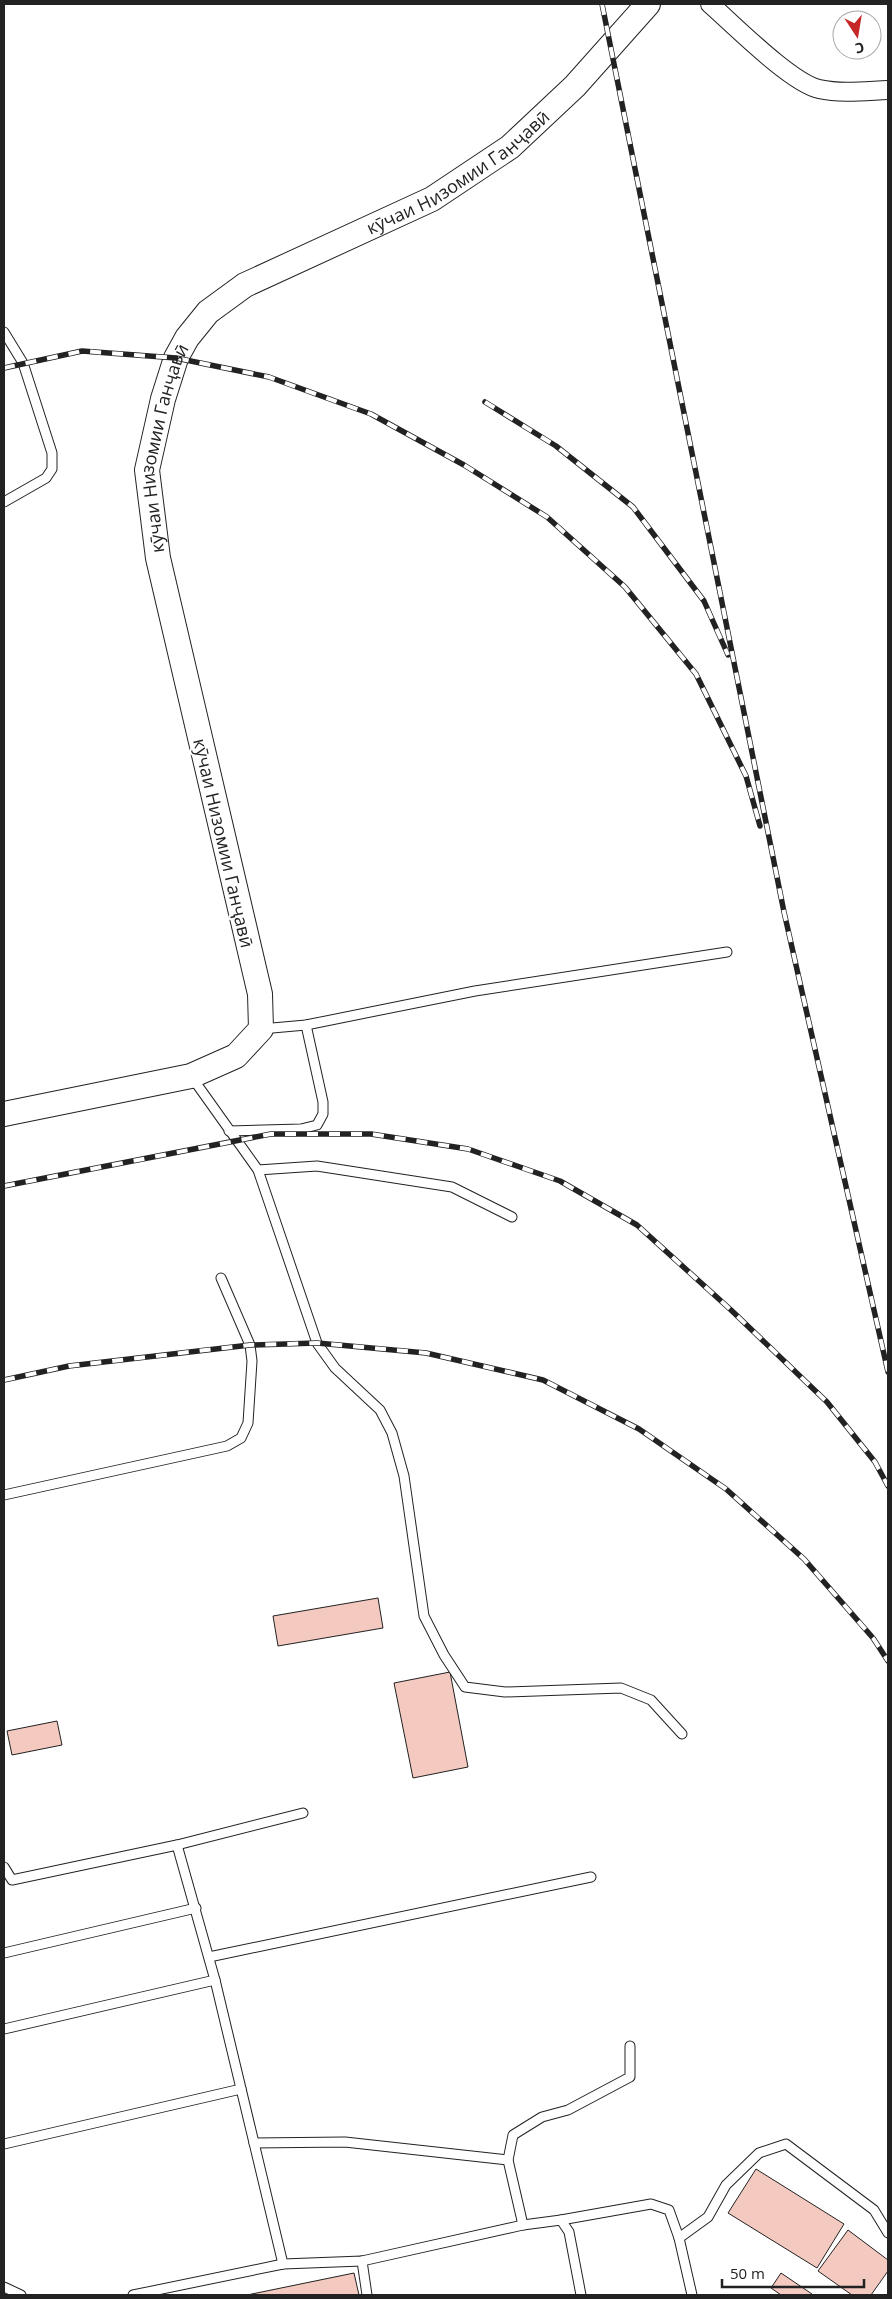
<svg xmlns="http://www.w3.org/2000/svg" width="892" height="2299" font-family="'Open Sans',sans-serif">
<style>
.building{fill:#f3c9c0;stroke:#222}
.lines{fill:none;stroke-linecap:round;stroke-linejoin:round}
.service-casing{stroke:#222;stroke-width:11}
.minor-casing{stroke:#222;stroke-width:20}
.secondary-casing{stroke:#222;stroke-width:26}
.service{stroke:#fff;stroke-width:9}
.minor{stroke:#fff;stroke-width:18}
.secondary{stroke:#fff;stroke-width:24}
.rail-casing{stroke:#222;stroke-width:5.5}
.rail{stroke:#fff;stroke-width:4;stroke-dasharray:11;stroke-linecap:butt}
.labels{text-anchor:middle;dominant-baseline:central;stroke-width:4;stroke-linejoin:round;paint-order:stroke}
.street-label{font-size:18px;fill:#222;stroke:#fff}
</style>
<rect width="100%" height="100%" fill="#fff"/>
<g class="building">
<path d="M378,1598L383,1628L278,1646L273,1616Z"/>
<path d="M450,1672L468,1767L413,1778L394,1683Z"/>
<path d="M57,1721L62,1745L12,1755L7,1731Z"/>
<path d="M756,2169L844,2224L817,2268L728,2213Z"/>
<path d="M848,2230L888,2260V2271L871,2295H852L818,2271Z"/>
<path d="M354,2273L359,2295H247Z"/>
<path d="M781,2273L812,2294L811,2295H781L771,2288Z"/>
</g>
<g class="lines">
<defs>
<g id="service">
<path d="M4,332L23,363L52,453V469L46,478L4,502"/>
<path d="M261,1029L306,1025L475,991L727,952"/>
<path d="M191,1076L258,1170L317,1343L335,1368L380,1410L392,1433L404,1476L424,1616L444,1655L465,1687L505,1692L621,1688L651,1700L682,1734"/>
<path d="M229,1131L301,1129L317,1125L323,1114V1102L306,1025"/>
<path d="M258,1170L317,1166L452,1187L512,1217"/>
<path d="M4,1495L227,1446L241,1438L248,1423L252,1361L250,1345L221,1278"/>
<path d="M177,1845L303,1813"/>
<path d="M4,1867L12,1880L177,1845L215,1980L283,2264"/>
<path d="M4,1953L196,1908"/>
<path d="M209,1957L591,1877"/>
<path d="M4,2029L215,1980"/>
<path d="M254,2143L345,2142L508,2160"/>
<path d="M4,2144L241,2089"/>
<path d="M561,2220L651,2204L669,2210L679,2238L692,2295"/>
<path d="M523,2225L508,2160L513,2135L542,2117L568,2110L630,2077V2046"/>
<path d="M679,2238L708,2217L726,2185L759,2153L786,2144L874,2210L888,2233"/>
<path d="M362,2261L367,2295"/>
<path d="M4,2287L21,2295"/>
<path d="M133,2295L283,2264L362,2261L523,2225L561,2220L569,2232L581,2295"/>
</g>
<path id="minor" d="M710,4C733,24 791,83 819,89C842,94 865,91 888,90"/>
<g id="secondary">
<path id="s1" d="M4,1114L191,1076L236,1056L261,1029L260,994L158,558L147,470L163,399L176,358L187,338L208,312L245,285L432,199L510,147L575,86L648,4"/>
</g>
</defs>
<use href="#service" class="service-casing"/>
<use href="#minor" class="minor-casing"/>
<use href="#secondary" class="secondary-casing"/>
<use href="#service" class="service"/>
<use href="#minor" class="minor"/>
<use href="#secondary" class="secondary"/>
<defs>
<g id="rail">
<path d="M602,4L784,912L888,1372"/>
<path d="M4,368L82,351L176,358L269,377L371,414L464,465L547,517L625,587L696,674L746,776L760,826"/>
<path d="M485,402L556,446L633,507L704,601L728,655"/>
<path d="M4,1186L271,1134H371L468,1149L560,1181L637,1225L731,1310L827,1402L875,1462L888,1486"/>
<path d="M4,1380L69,1366L250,1345L317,1343L426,1353L543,1380L639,1429L726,1489L804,1559L873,1638L888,1661"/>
</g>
</defs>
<use href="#rail" class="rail-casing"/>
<use href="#rail" class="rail"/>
</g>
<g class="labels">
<g class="street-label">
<text stroke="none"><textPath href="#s1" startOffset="1308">кӯчаи Низомии Ганҷавӣ</textPath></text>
<text stroke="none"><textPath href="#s1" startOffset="872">кӯчаи Низомии Ганҷавӣ</textPath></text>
<text transform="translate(224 843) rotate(77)">кӯчаи Низомии Ганҷавӣ</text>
</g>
</g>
<rect width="892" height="2299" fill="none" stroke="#222222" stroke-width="10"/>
<g transform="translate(857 35) rotate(168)"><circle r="24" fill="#ffffff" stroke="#a7a7a7"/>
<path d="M0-4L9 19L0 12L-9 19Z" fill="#c62828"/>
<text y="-8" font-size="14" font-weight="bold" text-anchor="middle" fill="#222222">С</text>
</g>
<path d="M722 2279v8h142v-8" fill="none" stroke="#222222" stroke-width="2.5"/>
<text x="730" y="2279" font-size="15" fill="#222222" stroke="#ffffff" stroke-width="4" paint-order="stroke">50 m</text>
</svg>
